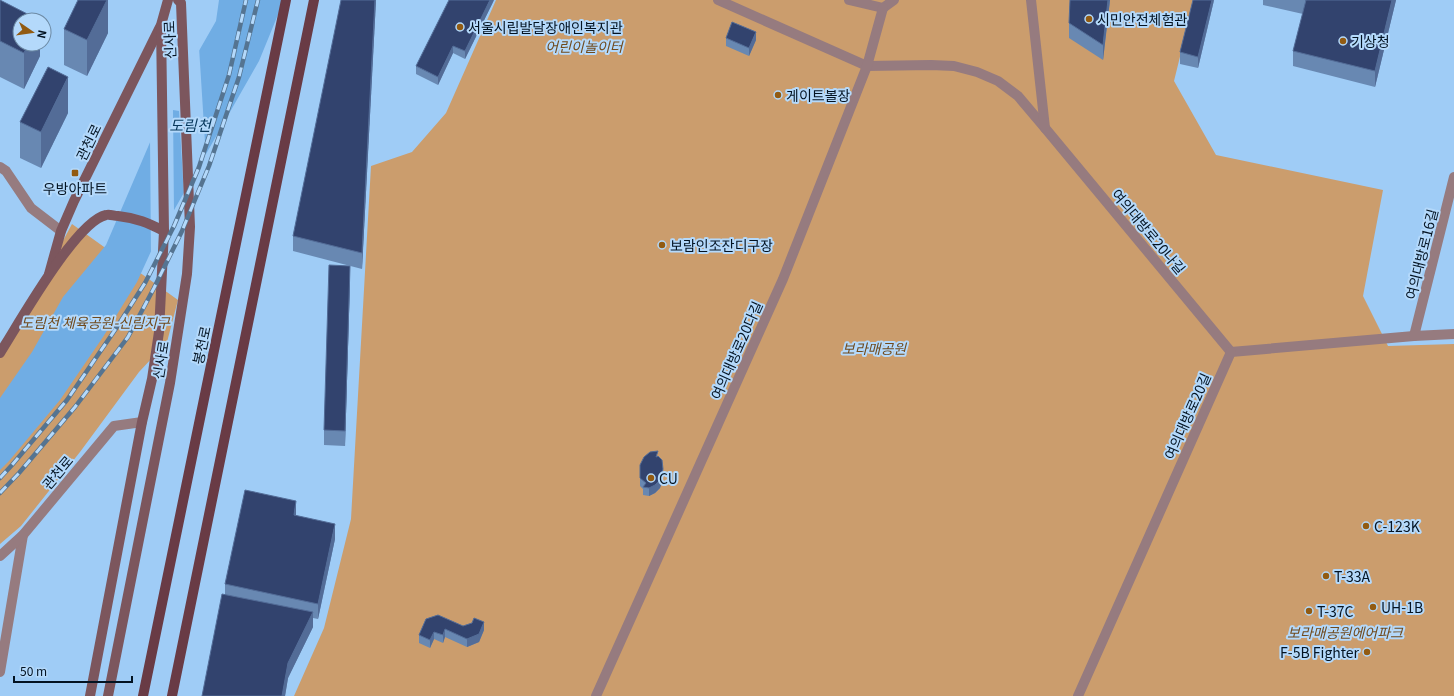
<svg xmlns="http://www.w3.org/2000/svg" width="1454" height="696" font-family="Georgia,'Noto Sans KR',serif">
<style>
.green{fill:#cb9d6d}
.water{fill:#70ade4}
.pier{fill:#9fccf6}
.lines{fill:none;stroke-linecap:round;stroke-linejoin:round}
.pedestrian{stroke:#967b7f;stroke-width:10}
.minor{stroke:#967b7f;stroke-width:10}
.tertiary{stroke:#967b7f;stroke-width:10}
.secondary{stroke:#7c565d;stroke-width:10}
.primary{stroke:#693b45;stroke-width:10}
.rail-casing{stroke:#557491;stroke-width:4.5}
.rail{stroke:#b4d9fb;stroke-width:3;stroke-dasharray:9;stroke-linecap:butt}
.wall{fill:#6888b2}
.shaded-wall{fill:#536c97}
.building{fill:#32436e;stroke:#536c97}
.poi-dot{fill:#925b12;stroke:#b4d9fb;stroke-width:1.5}
.labels{text-anchor:middle;dominant-baseline:central;stroke-width:4;stroke-linejoin:round;paint-order:stroke}
.poi-label{font-size:14px;fill:#031322;stroke:#b4d9fb;text-anchor:start}
.street-label{font-size:14px;fill:#031322;stroke:#b4d9fb}
.park-label{font-size:14px;font-style:italic;fill:#704a1d;stroke:#b4d9fb}
.water-label{font-size:15px;font-style:italic;fill:#08385c;stroke:#b4d9fb}
</style>
<rect width="100%" height="100%" fill="#9fccf6"/>
<g class="green">
<path d="M496,0H1194L1174,81L1216,155L1383,190L1363,296L1388,346L1454,344V696H294L324,628L351,519L371,166L412,152L446,113Z"/>
<path d="M72,224L178,300L167,342L139,372L80,452L21,526L0,544V358Z"/>
</g>
<path class="water" d="M219,0H284L259,61L153,247L137,282L103,337L60,400L9,461L0,470V398L32,352L63,297L106,245L160,119L216,21Z"/>
<path class="pier" d="M199,47L206,158L184,197L179,111L173,110L174,214L151,256L150,137L158,118Z"/>
<g class="lines">
<g class="pedestrian">
<path d="M718,0L867,66L931,65L954,66L977,72L998,81L1018,96L1045,128L1231,352"/>
<path d="M849,0L883,8"/>
<path d="M1031,0L1045,128"/>
<path d="M883,8L894,0"/>
<path d="M1231,352L1414,336"/>
<path d="M596,696L783,279L867,66L883,8"/>
<path d="M1078,696L1231,352"/>
</g>
<g class="minor">
<path d="M0,167L6,171L31,208L61,231"/>
<path d="M1454,177L1414,336L1454,334"/>
<path d="M0,672L23,535"/>
</g>
<path class="tertiary" d="M0,556L23,535L114,426L142,422"/>
<g class="secondary">
<path d="M49,274L61,231L74,201L160,27"/>
<path d="M0,353C18,325 76,221 106,215C110,214 114,216 118,216C137,218 148,223 164,231"/>
<path d="M90,696L142,422L152,379L159,332L164,231L161,25L168,0"/>
<path d="M108,696L170,383L187,274L190,227L181,3L178,0"/>
</g>
<g class="primary">
<path d="M143,696L286,0"/>
<path d="M172,696L314,0"/>
</g>
<defs>
<g id="rail">
<path d="M0,478L12,465L67,400L115,330L145,283L174,226L199,167L229,75L246,0"/>
<path d="M0,493L19,473L75,407L128,337L154,288L182,231L209,166L239,77L258,0"/>
</g>
</defs>
<use href="#rail" class="rail-casing"/>
<use href="#rail" class="rail"/>
</g>
<g class="wall">
<path d="M0,0L40,44V56L24,89L0,77Z"/>
<path d="M108,0V33L87,76L64,65V29Z"/>
<path d="M376,0L362,269L293,251V236Z"/>
<path d="M494,0L465,59L453,53L438,85L416,74V66Z"/>
<path d="M1110,0L1103,60L1069,38V23Z"/>
<path d="M1214,0L1198,68L1180,64V52Z"/>
<path d="M1263,0H1396L1375,87L1293,66V51L1303,14L1263,5Z"/>
<path d="M726,38L756,40L749,56L726,46Z"/>
<path d="M68,113L41,168L20,158V122Z"/>
<path d="M350,281L345,446L324,445V430Z"/>
<path d="M658,457L663,477L662,482L660,488L655,493L649,496L643,495V489L640,486V465Z"/>
<path d="M296,515L335,539L318,619L313,618V627L288,678L285,696H202L225,595V584Z"/>
<path d="M426,619L463,626L484,630L479,642L467,647L445,637L443,643L434,639L430,648L419,643V635Z"/>
</g>
<g class="shaded-wall">
<path d="M107,0H108V33L87,76V40Z"/>
<path d="M375,0H376L362,269V253Z"/>
<path d="M490,0H494L465,59V51Z"/>
<path d="M1108,0H1110L1103,60V45Z"/>
<path d="M1212,0H1214L1198,68V57Z"/>
<path d="M1392,0H1396L1375,87V71Z"/>
<path d="M756,32V40L749,56V48Z"/>
<path d="M28,44H40V56L24,89V53Z"/>
<path d="M453,46V53L438,85V77Z"/>
<path d="M68,77V113L41,168V132Z"/>
<path d="M350,266V281L345,446V431Z"/>
<path d="M663,469V477L662,482L660,488L655,493L649,496V488Z"/>
<path d="M296,501V516L294,515Z"/>
<path d="M335,524V539L318,619V604Z"/>
<path d="M313,612V627L288,678L285,696H282L288,663Z"/>
<path d="M484,622V630L479,642L467,647V639Z"/>
<path d="M445,629V637L443,643V635Z"/>
<path d="M434,632V639L430,648V640Z"/>
</g>
<g class="building">
<path d="M0,0L39,20H20V44H28L24,53L0,41Z"/>
<path d="M78,0H107L87,40L64,29Z"/>
<path d="M341,0H375L362,253L293,236Z"/>
<path d="M449,0H490L465,51L453,46L438,77L416,66Z"/>
<path d="M1070,0H1108L1103,45L1069,23Z"/>
<path d="M1193,0H1212L1198,57L1180,52Z"/>
<path d="M1305,0H1392L1375,71L1293,51L1306,0Z"/>
<path d="M732,22L756,32L749,48L726,38Z"/>
<path d="M48,67L68,77L41,132L20,122Z"/>
<path d="M329,265L350,266L345,431L324,430Z"/>
<path d="M658,451L656,457L658,456L662,460L663,469L662,474L660,480L655,485L649,488L643,487L646,483L640,478V465L644,457L650,452Z"/>
<path d="M245,490L296,501L294,515L335,524L318,604L225,584Z"/>
<path d="M222,594L313,612L288,663L282,696H202Z"/>
<path d="M438,615L463,626L472,623L474,618L484,622L479,634L467,639L445,629L443,635L434,632L430,640L419,635L426,619Z"/>
</g>
<g class="poi-dot">
<circle cx="1089" cy="19" r="4"/>
<circle cx="460" cy="27" r="4"/>
<circle cx="1343" cy="41" r="4"/>
<circle cx="778" cy="95" r="4"/>
<rect x="71" y="169" width="8" height="8" rx="2"/>
<circle cx="662" cy="245" r="4"/>
<circle cx="651" cy="478" r="4"/>
<circle cx="1366" cy="526" r="4"/>
<circle cx="1326" cy="576" r="4"/>
<circle cx="1373" cy="607" r="4"/>
<circle cx="1309" cy="611" r="4"/>
<circle cx="1367" cy="652" r="4"/>
</g>
<g class="labels">
<g class="poi-label">
<text x="1097" y="19">시민안전체험관</text>
<text x="468" y="27">서울시립발달장애인복지관</text>
<text x="1351" y="41">기상청</text>
<text x="786" y="95">게이트볼장</text>
<text x="75" y="188" text-anchor="middle">우방아파트</text>
<text x="670" y="245">보람인조잔디구장</text>
<text x="659" y="478">CU</text>
<text x="1374" y="526">C-123K</text>
<text x="1334" y="576">T-33A</text>
<text x="1381" y="607">UH-1B</text>
<text x="1317" y="611">T-37C</text>
<text x="1359" y="652" text-anchor="end">F-5B Fighter</text>
</g>
<g class="street-label">
<text transform="translate(169 40) rotate(-92)">신사로</text>
<text transform="translate(88 142) rotate(-64)">관천로</text>
<text transform="translate(1149 231) rotate(50)">여의대방로20나길</text>
<text transform="translate(1421 254) rotate(-76)">여의대방로16길</text>
<text transform="translate(201 345) rotate(-78)">봉천로</text>
<text transform="translate(736 350) rotate(-66)">여의대방로20다길</text>
<text transform="translate(160 360) rotate(-81)">신사로</text>
<text transform="translate(1187 416) rotate(-66)">여의대방로20길</text>
<text transform="translate(57 472) rotate(-50)">관천로</text>
</g>
<g class="park-label">
<text x="584" y="46">어린이놀이터</text>
<text x="95" y="322">도림천 체육공원-신림지구</text>
<text x="874" y="348">보라매공원</text>
<text x="1345" y="632">보라매공원에어파크</text>
</g>
<g class="water-label">
<text x="190" y="124">도림천</text>
</g>
</g>
<g transform="translate(32 32) rotate(103)"><circle r="19" fill="#b4d9fb" stroke="#6d8aa4"/>
<path d="M0-3L7 15L0 10L-7 15Z" fill="#925b12"/>
<text y="-6" font-size="11" font-weight="bold" text-anchor="middle" fill="#031322">N</text>
</g>
<path d="M14 676v6h118v-6" fill="none" stroke="#031322" stroke-width="2"/>
<text x="20" y="676" font-size="12" fill="#031322" stroke="#b4d9fb" stroke-width="3" paint-order="stroke">50 m</text>
</svg>
